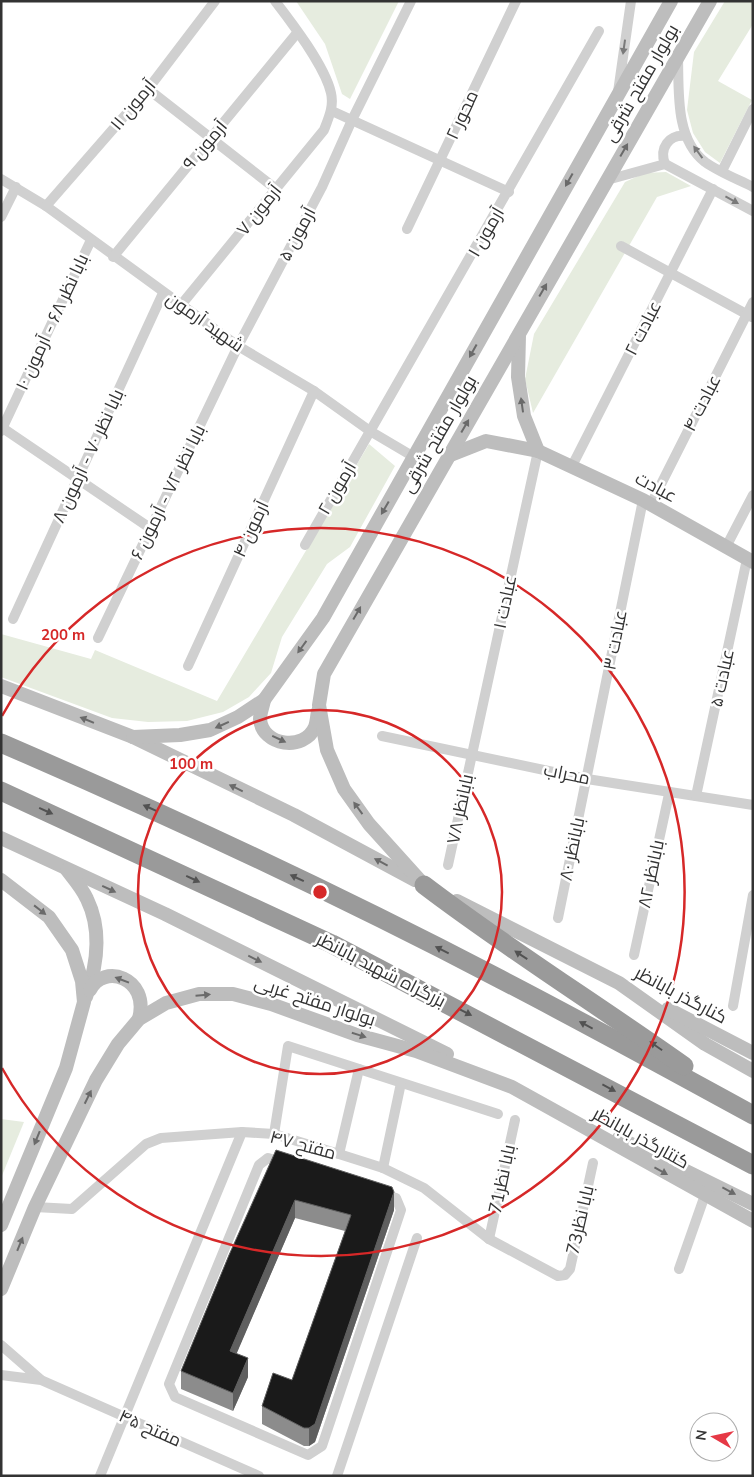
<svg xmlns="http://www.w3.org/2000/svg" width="754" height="1477" font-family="'Nunito Sans',Cairo,sans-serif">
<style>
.green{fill:#e6ecdf}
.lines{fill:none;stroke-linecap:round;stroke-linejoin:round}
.street{stroke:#d0d0d0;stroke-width:10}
.secondary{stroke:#bdbdbd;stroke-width:14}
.highway{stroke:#9a9a9a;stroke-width:19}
.wall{fill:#8c8c8c}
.shaded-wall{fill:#5f5f5f}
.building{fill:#1a1a1a;stroke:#5f5f5f}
.oneway{fill:#7a7a7a}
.oneway2{fill:#6a6a6a}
.oneway3{fill:#525252}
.ring{fill:none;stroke:#d62828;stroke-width:2.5}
.labels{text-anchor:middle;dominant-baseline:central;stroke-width:5;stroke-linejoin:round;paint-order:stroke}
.street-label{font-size:18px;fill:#333;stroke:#fff}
.centre{fill:#d62828;stroke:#fff;stroke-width:2.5}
.ring-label{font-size:15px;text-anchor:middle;font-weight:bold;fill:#d62828;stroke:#fff;stroke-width:5;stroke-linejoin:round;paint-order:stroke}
</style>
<rect width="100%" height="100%" fill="#fff"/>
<g class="green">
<path d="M296,1H399L350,99L342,94L325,44Z"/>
<path d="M725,1H753V24L718,81L752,100L720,163L705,152L693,133L687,110L694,52Z"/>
<path d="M666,172L691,186L657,197L533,413L525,379L534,334L625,182L645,173Z"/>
<path d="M369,444L395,466L350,547L327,564L282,637L271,673L249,697L223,712L187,721L148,722L112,718L1,677V634L91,659L95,650L217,701Z"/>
<path d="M1,1119L24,1122L1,1178Z"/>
</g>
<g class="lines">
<g class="street">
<path d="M678,57C679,91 675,139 705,162C719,172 737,179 753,187"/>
<path d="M148,89L276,189"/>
<path d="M618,92L631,1"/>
<path d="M332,111L509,192"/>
<path d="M665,164C659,148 669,134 686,136"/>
<path d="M722,171L753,109"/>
<path d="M1,179L46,206L238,346L314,391L370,431L414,457"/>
<path d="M607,180L665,164L753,211"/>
<path d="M46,206L148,89L215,1"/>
<path d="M1,217L16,187"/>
<path d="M407,229L516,1"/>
<path d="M621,246L752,317"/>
<path d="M113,257L297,33"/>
<path d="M181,305L324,130C329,117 334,106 331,93C325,66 292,23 275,1"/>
<path d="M1,427L150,528"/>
<path d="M1,431L91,240"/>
<path d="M572,466L713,189"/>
<path d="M651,504L753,302"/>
<path d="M305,545L599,31"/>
<path d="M726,547L753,495"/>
<path d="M13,619L163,293"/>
<path d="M98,638L238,346L322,187L352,120L411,1"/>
<path d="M188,666L314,391"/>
<path d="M382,736L587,779L753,805"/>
<path d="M696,796L747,559"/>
<path d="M448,865L538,451"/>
<path d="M558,918L643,500"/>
<path d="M634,955L669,794"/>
<path d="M733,1006L753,895"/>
<path d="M274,1134L288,1046L498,1114"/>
<path d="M339,1154L359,1069"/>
<path d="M268,1158L396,1198L401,1210L322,1446L308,1455L175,1397L169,1384L259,1165Z"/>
<path d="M383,1168L401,1083"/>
<path d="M35,1207L72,1209L146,1144L161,1138L242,1132L274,1134L339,1154L383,1168L424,1188L489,1239L558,1276L565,1275L570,1269L593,1163"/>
<path d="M489,1239L515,1120"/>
<path d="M679,1269L705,1195"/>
<path d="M1,1345L40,1379"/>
<path d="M1,1375L41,1380L259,1476"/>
<path d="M100,1476L242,1132"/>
<path d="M337,1476L417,1238"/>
</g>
<g class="secondary">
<path d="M519,335L518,377L524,416L538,451"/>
<path d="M448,456L486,441L538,451L643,500L753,562"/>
<path d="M1,686L133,737L294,815L415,880"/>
<path d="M264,700C263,706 260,713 260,719C262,746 304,752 315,727C317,722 317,716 318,711"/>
<path d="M133,737L180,735L210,730L238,717L264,700L323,618L671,1"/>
<path d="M1,838L165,914L447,1054"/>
<path d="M67,870C74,879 82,888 87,899C102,930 97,966 86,997"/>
<path d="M1,880L49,917L72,950L82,981L84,1002L66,1068L1,1225"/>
<path d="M424,885L369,824L344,789L327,750L319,705L324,674L710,1"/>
<path d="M457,901L619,983L705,1044L753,1071"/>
<path d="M90,990C103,963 150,977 139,1019"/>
<path d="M668,1009L753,1053"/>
<path d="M619,1138L753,1204"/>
<path d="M1,1289L35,1207L96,1080L118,1044L139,1019L166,1003L199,994H233L271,1004L357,1035L416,1051L512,1087L753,1221"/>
</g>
<g class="highway">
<path d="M1,743C170,816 337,894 500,979C585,1023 669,1069 753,1115"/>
<path d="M1,791L332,944L753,1165"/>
<path d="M424,885C508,949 598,1005 684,1066"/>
</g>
</g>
<path class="wall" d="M276,1150L394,1210L315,1442L309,1446H304L262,1424V1406L292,1380L345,1231L295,1218L236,1354L248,1377L233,1411L181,1389V1371Z"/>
<g class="shaded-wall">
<path d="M394,1192V1210L315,1442L309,1446V1428Z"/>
<path d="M295,1200V1218L230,1369V1351Z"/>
<path d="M248,1358V1377L233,1411V1393Z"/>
</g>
<path class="building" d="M276,1150L392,1187L394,1192L315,1424L309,1428H304L262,1406L273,1373L292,1380L351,1215L295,1200L230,1351L248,1358L233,1393L181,1371L229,1255Z"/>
<defs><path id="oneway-solid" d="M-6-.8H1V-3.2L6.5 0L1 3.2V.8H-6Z" transform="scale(1.25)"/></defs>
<g class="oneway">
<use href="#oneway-solid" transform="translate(624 47) rotate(98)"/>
<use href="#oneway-solid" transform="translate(698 152) rotate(-126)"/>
<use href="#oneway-solid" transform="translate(732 200) rotate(29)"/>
</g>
<g class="oneway2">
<use href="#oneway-solid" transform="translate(624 150) rotate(-60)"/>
<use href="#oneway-solid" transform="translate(569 180) rotate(119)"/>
<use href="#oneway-solid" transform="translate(543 290) rotate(-60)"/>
<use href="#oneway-solid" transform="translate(473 351) rotate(119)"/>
<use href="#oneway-solid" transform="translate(522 405) rotate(-98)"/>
<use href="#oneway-solid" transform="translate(465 426) rotate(-60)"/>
<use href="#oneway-solid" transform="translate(385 508) rotate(120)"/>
<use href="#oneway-solid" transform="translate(357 613) rotate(-60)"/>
<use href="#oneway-solid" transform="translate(302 647) rotate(126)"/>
<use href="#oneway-solid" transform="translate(87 720) rotate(-158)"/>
<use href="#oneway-solid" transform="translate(222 725) rotate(156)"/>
<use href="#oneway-solid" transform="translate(279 739) rotate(25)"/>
<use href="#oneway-solid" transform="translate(236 788) rotate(-154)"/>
<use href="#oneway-solid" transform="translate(358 808) rotate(-126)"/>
<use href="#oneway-solid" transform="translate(381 862) rotate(-152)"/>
<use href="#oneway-solid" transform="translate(109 889) rotate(25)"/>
<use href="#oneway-solid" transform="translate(40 910) rotate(38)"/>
<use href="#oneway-solid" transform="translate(255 959) rotate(26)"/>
<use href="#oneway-solid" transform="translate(122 980) rotate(-159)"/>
<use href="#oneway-solid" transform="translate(203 995) rotate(-5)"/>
<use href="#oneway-solid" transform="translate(359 1035) rotate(17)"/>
<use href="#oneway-solid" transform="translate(88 1097) rotate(-64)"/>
<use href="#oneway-solid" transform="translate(37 1138) rotate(112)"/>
<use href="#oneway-solid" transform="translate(661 1171) rotate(29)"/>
<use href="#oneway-solid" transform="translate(729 1191) rotate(28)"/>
<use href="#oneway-solid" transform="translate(20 1244) rotate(-68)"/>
</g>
<g class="oneway3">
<use href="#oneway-solid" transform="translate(150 808) rotate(-156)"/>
<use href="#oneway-solid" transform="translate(46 811) rotate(24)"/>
<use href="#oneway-solid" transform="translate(297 878) rotate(-155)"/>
<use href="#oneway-solid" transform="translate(193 879) rotate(25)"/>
<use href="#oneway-solid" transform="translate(442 950) rotate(-153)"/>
<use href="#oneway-solid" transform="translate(521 955) rotate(-147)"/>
<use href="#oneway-solid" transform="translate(465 1012) rotate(27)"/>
<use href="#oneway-solid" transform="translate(586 1025) rotate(-152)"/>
<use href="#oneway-solid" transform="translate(656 1046) rotate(-145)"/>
<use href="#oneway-solid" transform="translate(609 1088) rotate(28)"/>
</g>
<g class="ring">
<circle cx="320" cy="892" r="182"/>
<path d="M2 716A364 364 0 1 1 2 1068"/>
</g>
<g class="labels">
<g class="street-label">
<text transform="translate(641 83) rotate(-60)">بولوار مفتح شرقی</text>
<text transform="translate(133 105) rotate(-50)">آرمون ۱۱</text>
<text transform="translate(462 115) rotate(-65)">محور ۲</text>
<text transform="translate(205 145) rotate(-50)">آرمون ۹</text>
<text transform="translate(259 210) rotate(-51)">آرمون ۷</text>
<text transform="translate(486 232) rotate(-60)">آرمون ۱</text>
<text transform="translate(297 234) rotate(-62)">آرمون ۵</text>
<text transform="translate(52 322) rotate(-65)">بابا نظر ۶۸ - آرمون ۱۰</text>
<text transform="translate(205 322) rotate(35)">شهید آرمون</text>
<text transform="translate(643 328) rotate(-63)">عبادت ۲</text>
<text transform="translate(702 403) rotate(-63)">عبادت ۴</text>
<text transform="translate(439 434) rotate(-60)">بولوار مفتح شرقی</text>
<text transform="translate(88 456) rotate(-65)">بابا نظر ۷۰ - آرمون ۸</text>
<text transform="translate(656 487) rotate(28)">عبادت</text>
<text transform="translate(337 488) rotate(-60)">آرمون ۲</text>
<text transform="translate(168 492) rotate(-64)">بابا نظر ۷۲ - آرمون ۶</text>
<text transform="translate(251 529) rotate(-65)">آرمون ۴</text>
<text transform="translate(505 602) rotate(-78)">عبادت ۱</text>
<text transform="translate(615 640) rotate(-79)">عبادت ۳</text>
<text transform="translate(722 678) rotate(-78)">عبادت ۵</text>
<text transform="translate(567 774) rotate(12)">محراب</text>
<text transform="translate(460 809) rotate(-78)">بابانظر ۷۸</text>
<text transform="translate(572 849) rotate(-78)">بابانظر ۸۰</text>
<text transform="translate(651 874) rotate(-78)">بابانظر ۸۲</text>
<text transform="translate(381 970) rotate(27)">بزرگراه شهید بابانظر</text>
<text transform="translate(681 995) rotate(28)">کنارگذر بابانظر</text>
<text transform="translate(315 1001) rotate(18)">بولوار مفتح غربی</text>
<text transform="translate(641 1138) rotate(29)">کنتارگذر بابانظر</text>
<text transform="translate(303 1145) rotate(15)">مفتح ۴۷</text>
<text transform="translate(502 1179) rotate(-78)">بابا نظر71</text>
<text transform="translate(580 1220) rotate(-77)">بابا نظر73</text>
<text transform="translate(150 1428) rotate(24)">مفتح ۴۵</text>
</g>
</g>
<circle cx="320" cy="892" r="8" class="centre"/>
<g class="ring-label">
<text x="63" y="640">200 m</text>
<text x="191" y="769">100 m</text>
</g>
<rect width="754" height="1477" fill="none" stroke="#333333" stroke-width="5"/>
<g transform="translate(714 1437) rotate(279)"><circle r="24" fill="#ffffff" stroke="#adadad"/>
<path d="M0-4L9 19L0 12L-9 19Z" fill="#e63946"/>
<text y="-8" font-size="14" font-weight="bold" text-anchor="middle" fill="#333333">N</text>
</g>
</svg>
